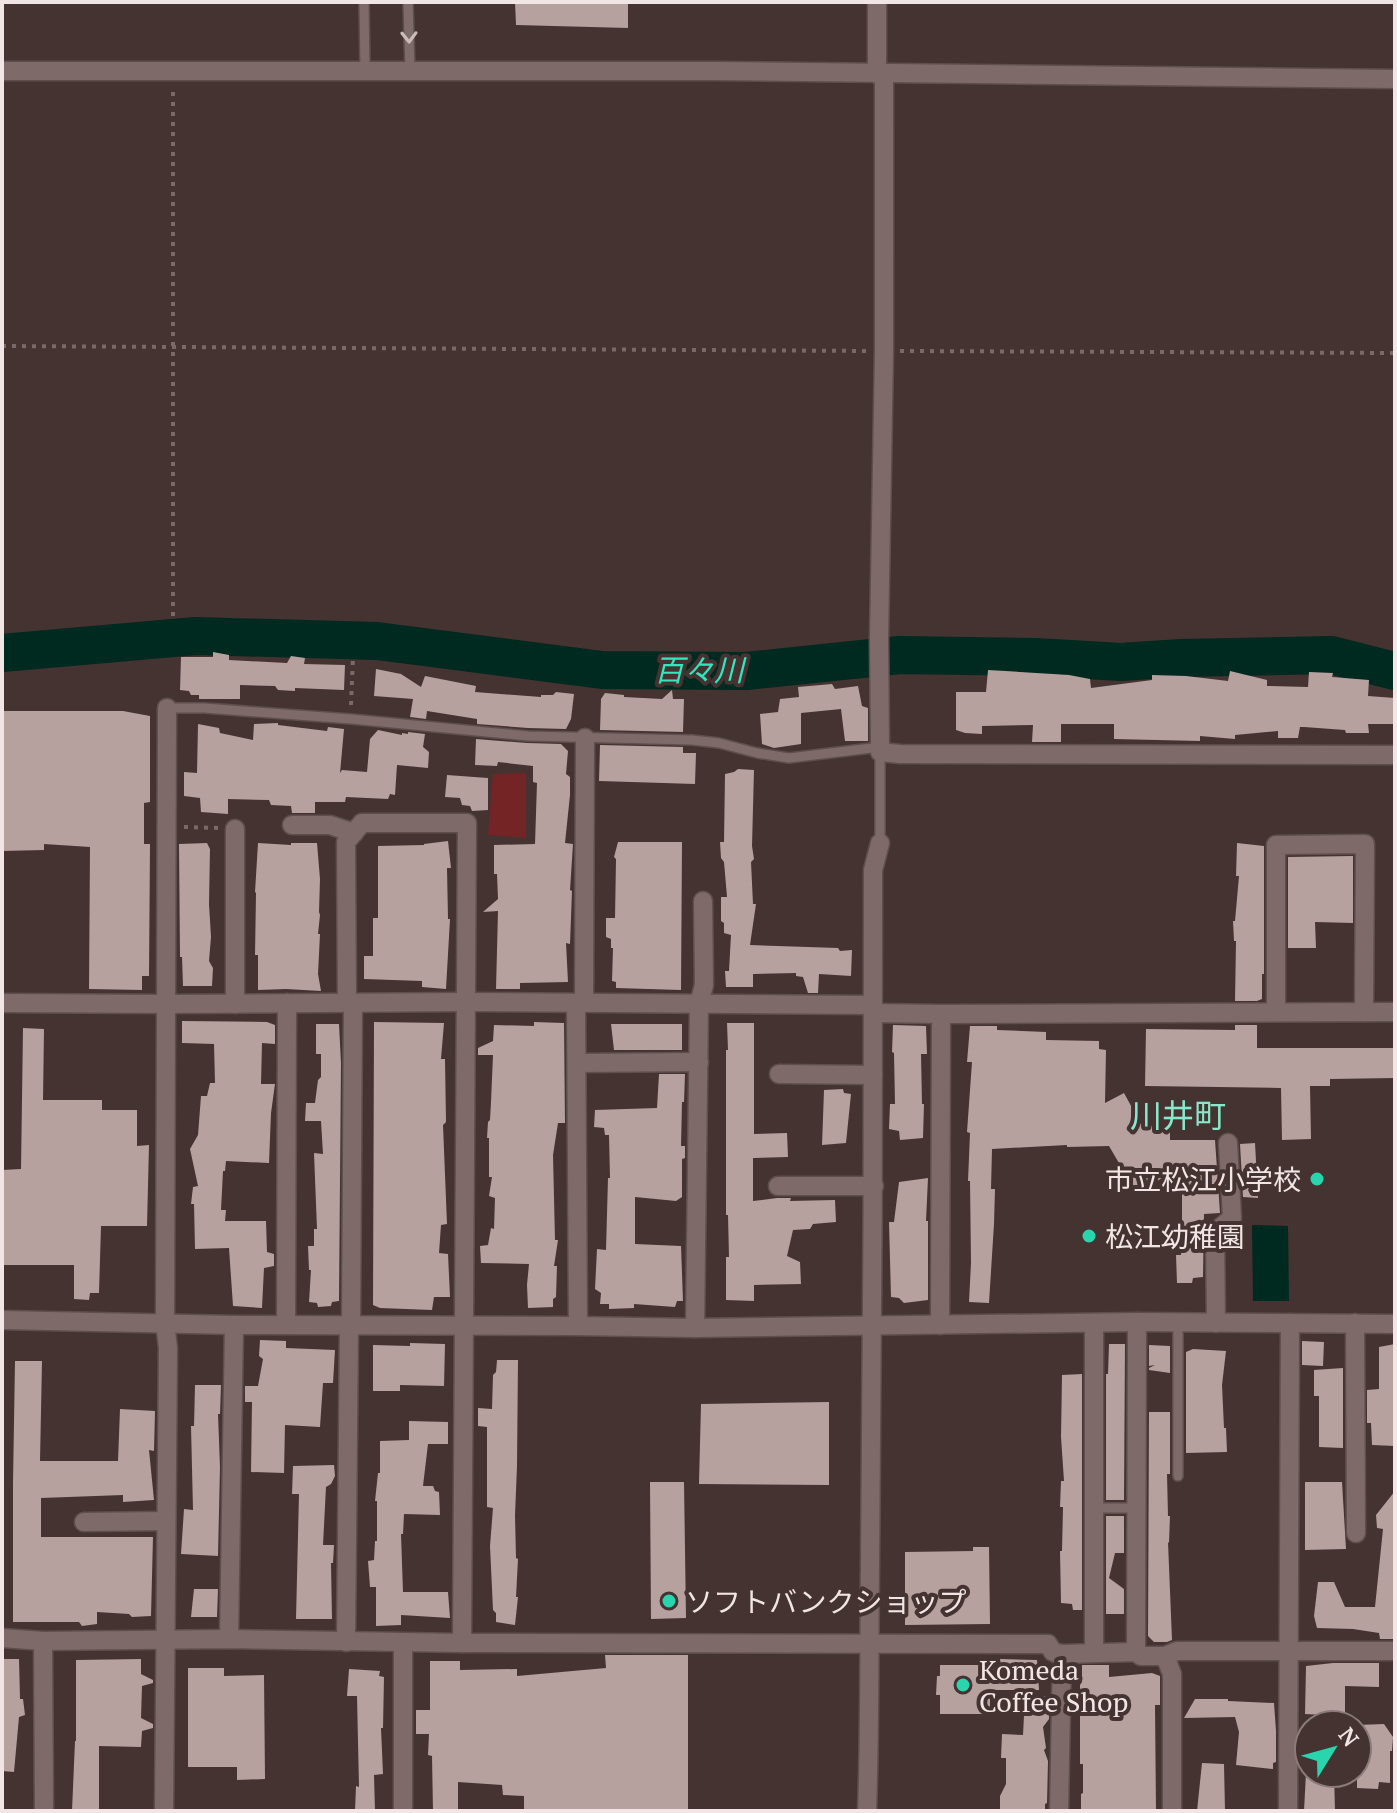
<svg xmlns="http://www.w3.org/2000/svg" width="1397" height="1813" font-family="'PT Serif','Noto Sans JP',serif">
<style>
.green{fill:#752426}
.water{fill:#00291f}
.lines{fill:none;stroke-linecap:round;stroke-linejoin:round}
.river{stroke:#00291f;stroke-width:38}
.building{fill:#b6a19f}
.lane-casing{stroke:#5e4f4e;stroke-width:12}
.street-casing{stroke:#5e4f4e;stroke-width:21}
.path{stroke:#796a69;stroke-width:4;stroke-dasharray:4 6;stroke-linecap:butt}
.lane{stroke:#7e6a69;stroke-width:9}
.street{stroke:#7e6a69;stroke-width:18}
.oneway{stroke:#c9bbba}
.poi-dot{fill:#28d5ad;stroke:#443331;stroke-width:3}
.labels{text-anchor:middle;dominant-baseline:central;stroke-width:8;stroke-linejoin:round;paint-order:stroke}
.poi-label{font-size:28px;fill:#f1e6e5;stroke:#443331;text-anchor:start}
.water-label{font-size:30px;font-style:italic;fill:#31e7bd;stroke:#443331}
.quarter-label{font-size:32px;fill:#89e8cb;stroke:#443331}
</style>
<rect width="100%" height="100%" fill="#443331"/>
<path class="green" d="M526,773V838L488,835L493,774Z"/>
<path class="water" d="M1252,1225L1288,1226L1289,1301H1253Z"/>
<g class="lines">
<path class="river" d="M2,653L196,636L377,641L602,670L746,671L900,655L1036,657L1121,662L1181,658L1331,655L1395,671"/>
</g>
<g class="building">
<path d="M515,2H628V28L516,25Z"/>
<path d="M213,652L229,655V660L287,663L291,656L305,658L304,664L345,665L344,690L295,688V691L278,690L275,686L240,685V699H199V695H191L189,691L180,690L181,657H213Z"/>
<path d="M376,669L401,674L421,687L425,676L476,686L475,692L541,697V695H553L556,692L574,694L571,719L566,729L528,728L477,724V719L427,711L426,719L410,717L413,699L374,696Z"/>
<path d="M988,670L1069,675L1090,679L1091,688L1152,680V675L1186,676L1228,681L1230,671L1267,680V686L1308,687L1309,672L1333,673L1332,677L1369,680L1368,696L1395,698V724H1368L1369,733H1346L1345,730L1304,727H1300L1298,738H1278V731L1235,735V739L1200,736V741L1114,739V724H1061V742H1032L1033,725L982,726V734L965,733L956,730V692H986Z"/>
<path d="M832,684L835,689L858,686L862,706L868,708V741H845L841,709L801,713V744L774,748L762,744L760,714L778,712L780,699L799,697L798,687Z"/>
<path d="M672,690L673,699H684L683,732L600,730L601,699L605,693L624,695V697L662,699Z"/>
<path d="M2,711H123L150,716V802L144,803V844H150L149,976H142V990L89,989L90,847L44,844V850L2,851Z"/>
<path d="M278,723V725L327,731L328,727L344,729L340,773L342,770L367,772L370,739L378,730L402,735V733L408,734V732L425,734L423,747L429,752L428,768L397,765L395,795L390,794L388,799L346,797L345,802H315V813H292L291,806L271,805L269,800L228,799V814L201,812L200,798L184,796V772L197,773L198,724L219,728L220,733L253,740L254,724Z"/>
<path d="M476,739L527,743L561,744L568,751L566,774L570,777V795L565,843L573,844L570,890L572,891L570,944L566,943L568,982L520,983V989H496L498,911L483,912L498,899L497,874H494V845L535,844L537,783L533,782V766L498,762L497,766L475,765Z"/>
<path d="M600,745L683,747V753H696L695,784L599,781Z"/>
<path d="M738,769L754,770L752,846L754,859L751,862L753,904H756L750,945L838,948L840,951L852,950L851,976L819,974L818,993H808L803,977L796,976V973L753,974V987H726L725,971H729L731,935L724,933V923L721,921V897H727L724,862L721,858L720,842H724L725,774L734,772Z"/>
<path d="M447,775L488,778V810L472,811L470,806L462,805L460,798L445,797Z"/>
<path d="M448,841L451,868H447L448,919H450L446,989L422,987V981L364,979V956H373V918H378V846L424,845V844Z"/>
<path d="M618,842H682L681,990L616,988V982L612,981L613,948H611V939L606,937V918H615L616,859L614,857Z"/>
<path d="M207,843L210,849L209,904L211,937L209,961L213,968L212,986H183L182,957H180L179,844Z"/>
<path d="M258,843L291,845V843H317L320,879L319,912L320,915L318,934H320L318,974L321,991L286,989L258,990V955H255L256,893L255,892Z"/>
<path d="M1237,843L1264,846V974H1262V999L1257,1001H1235L1236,941H1234L1233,921H1235L1239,876H1236Z"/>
<path d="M1353,856V923L1315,922L1316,948H1288V857Z"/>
<path d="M182,1021L267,1022L275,1025V1044L262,1043L261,1084H275L271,1113L269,1163L226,1161L225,1171H223L221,1210H226L225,1221H266L267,1252L274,1254V1266L264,1268L262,1308L233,1306L229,1248L195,1249L194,1204H191L193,1187L198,1186L190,1149L198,1135L201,1096H207L210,1083H215L214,1044L182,1043Z"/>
<path d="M374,1022L444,1023L441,1059H445L446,1122L443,1125L447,1224L441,1225L439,1253L448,1254L450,1297H434L432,1310L380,1308L373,1305Z"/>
<path d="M534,1022L564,1023L565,1123H558L553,1155L555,1240H558L554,1266H557L556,1297L553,1299V1307L528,1308L527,1285L529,1264L481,1263L480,1246L488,1245L491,1228L494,1229L495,1198L489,1196L492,1177H489V1138H487L488,1122L490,1120L491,1102L493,1055H478V1048L493,1041L494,1025L534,1026Z"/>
<path d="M727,1023H754V1134L787,1133L788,1157L753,1158V1201L777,1198H791L790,1201L835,1200L836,1222L813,1224L810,1229L793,1230L787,1256L800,1262L801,1284L754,1285V1301L726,1300V1257H729L728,1215H726V1050H728Z"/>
<path d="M316,1024H339L341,1063L339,1301L332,1302L331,1306L318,1307L317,1303L309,1302L311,1270H309L308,1246H314V1229H317L314,1153L323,1154L321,1121H305L306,1103H315L318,1080L321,1077V1054H316Z"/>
<path d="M611,1024H682V1050H614Z"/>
<path d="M893,1025L926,1026L927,1054H921L922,1104H924L923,1138L900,1140L899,1131L889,1129L890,1104H895L894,1053L892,1052Z"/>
<path d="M1235,1025H1257V1048H1395V1078L1330,1079V1086H1310L1311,1139L1282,1140L1281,1088L1145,1086L1146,1029L1235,1030Z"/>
<path d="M970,1026H997V1030L1046,1032V1040L1099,1041V1049L1106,1050L1105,1103L1124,1093L1142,1126L1170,1125V1140H1215L1220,1213L1204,1214L1203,1277L1193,1278L1192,1283H1177L1176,1255H1181L1182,1226V1186H1179V1167L1137,1194L1109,1146L1067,1147V1145L992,1149L991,1189H995L994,1224L989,1303L969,1302L971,1263L970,1181H968L970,1133L967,1132L972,1062H967Z"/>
<path d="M23,1028L44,1029L43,1100H102V1110H137V1146L149,1145L147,1226H101L99,1293H90L89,1300L74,1299V1265H2V1170L21,1169Z"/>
<path d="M659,1074H685L684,1102H682L681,1146H685V1158L682,1159V1197L676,1201L635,1197V1244L681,1246L683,1301H677L675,1307L634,1304V1308L609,1309V1304H600L601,1293L595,1289L597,1249L606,1250L608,1178H610L609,1135H605L604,1128L594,1127L595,1110L657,1108Z"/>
<path d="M843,1089L844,1093L851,1094L846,1143L822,1145L824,1090Z"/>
<path d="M1255,1143L1258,1198L1243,1197L1240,1144Z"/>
<path d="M928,1178L926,1221H928V1300L904,1303L899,1298L891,1297L889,1222H894L899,1182Z"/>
<path d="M260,1340L286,1341V1348L335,1350L333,1383H323L320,1427L285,1425L284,1473L251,1472L252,1402H245V1386H258L263,1359L259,1356Z"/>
<path d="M1302,1341L1324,1342L1323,1366L1302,1365Z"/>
<path d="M410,1343L445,1344L444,1386L400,1385V1391H373V1345L410,1346Z"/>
<path d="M1109,1344H1125L1124,1500H1106V1374H1108Z"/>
<path d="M1395,1344V1446L1372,1445L1371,1423H1367V1390L1379,1389V1347Z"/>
<path d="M1149,1345L1170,1346V1373L1149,1370V1368L1155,1365L1149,1366Z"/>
<path d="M1193,1349L1226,1351L1222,1385L1224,1428H1226L1227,1452L1186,1453V1352Z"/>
<path d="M497,1360H518L517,1466L515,1515L516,1558L518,1559L516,1597H518L515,1625L496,1622V1613L493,1610L490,1546L493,1508L487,1507V1427L478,1426V1408L492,1409L493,1375L496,1372Z"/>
<path d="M15,1361H42L40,1461H118L120,1409L155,1411L154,1451L149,1450L154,1500L123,1502V1495L41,1498V1537H153L151,1616L132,1617L129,1614L97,1612V1624L82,1626L79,1622H13V1483Z"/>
<path d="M1343,1368V1448L1319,1447V1396H1314V1370Z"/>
<path d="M1082,1374V1610H1073L1072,1604L1061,1603L1060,1551H1062L1063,1507H1060L1061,1481H1064L1061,1437L1062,1375Z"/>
<path d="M195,1385H221L220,1414H218L220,1467L218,1556L181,1554L184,1509L193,1510L191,1426H194Z"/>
<path d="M829,1402V1485L699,1484L701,1404Z"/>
<path d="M1149,1412H1170V1474H1167L1168,1516H1170L1169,1543L1168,1542L1172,1640L1167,1642H1154L1148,1636Z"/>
<path d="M409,1421L448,1422V1444H428L423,1486H433L435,1491L439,1492L440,1515L404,1514L403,1534H401L403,1592H448L450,1618L401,1615V1625L376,1626V1587H370L368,1561L374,1560L375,1541H377V1501H375L378,1473H380V1441L409,1440Z"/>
<path d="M334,1465L335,1476L331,1484L326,1487L323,1545H334L333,1563H331L332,1619H296L299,1494H292L293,1466Z"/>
<path d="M650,1482H684L686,1618L651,1619Z"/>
<path d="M1305,1482H1342L1346,1549L1305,1550Z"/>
<path d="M1395,1491V1639H1380L1379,1633L1353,1629L1317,1628L1314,1616L1318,1582H1334L1345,1607H1375L1383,1529L1377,1528L1376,1515Z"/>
<path d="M1106,1516H1124V1553H1115L1109,1578L1124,1589V1614H1106Z"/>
<path d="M973,1547H989L990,1624L905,1625V1552L973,1551Z"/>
<path d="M194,1589H218L217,1617H191Z"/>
<path d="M605,1655H688V1811H524V1796L503,1795L502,1785L458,1782V1811H433L432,1756L428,1755L429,1734H416V1710H430V1661H460V1670L517,1669V1676L606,1668Z"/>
<path d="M2,1659H19L20,1699H23L25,1715L19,1717L14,1772L2,1771Z"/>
<path d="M141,1659V1674L153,1680V1683L142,1686L141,1718L153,1724V1728L142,1731L141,1747L99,1746V1811H72L75,1741H76V1660Z"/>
<path d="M1000,1659L1037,1660L1039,1690H990V1714H940V1695H936L937,1676H940V1665H1001Z"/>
<path d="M1333,1663H1379V1687L1345,1686V1725H1324V1715L1305,1714L1306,1666Z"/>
<path d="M1082,1665H1109V1677L1152,1673L1160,1676V1705H1155L1156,1811H1081V1794L1083,1793V1764H1080V1685L1082,1682Z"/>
<path d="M188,1668H224V1676L264,1675L265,1779L237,1780V1767H188Z"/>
<path d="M349,1669L380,1671L379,1676L384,1677L383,1728H381L383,1774L374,1775L375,1811H355L356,1786L359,1787L357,1696H347Z"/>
<path d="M1025,1696H1049V1719L1043,1727L1046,1748L1044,1750L1048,1761L1047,1803L1045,1804V1811H1000V1796L1006,1784V1758H1001L1002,1734L1023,1735Z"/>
<path d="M1195,1699H1228V1701L1274,1703L1276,1731V1762L1273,1763V1769L1236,1765L1239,1732L1235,1717L1184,1718Z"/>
<path d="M1384,1724L1393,1737L1392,1751H1390V1783L1379,1782L1378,1789L1357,1788V1725Z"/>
<path d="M1202,1763L1224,1764L1225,1811H1197Z"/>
<path d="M1306,1773H1334L1335,1811H1304Z"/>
</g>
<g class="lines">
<defs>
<g id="lane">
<path d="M364,2L365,71"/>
<path d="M408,2L410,71"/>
<path d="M167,708H204L351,719L528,736L692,740L719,743L757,753L789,758L880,747V843"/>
<path d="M1178,1476V1322"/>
<path d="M1094,1508H1136"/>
</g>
<g id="street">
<path d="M877,2V74"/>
<path d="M2,71H715L1395,79"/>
<path d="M880,747L879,639L884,351V74"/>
<path d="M880,752L900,754L1395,755"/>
<path d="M292,825H330L354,833"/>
<path d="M2,1003L167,1004L465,1002L873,1005"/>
<path d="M347,1003L346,842L362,823H467L462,1643"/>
<path d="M576,1003L578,1326"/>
<path d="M584,1003L585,738"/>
<path d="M235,1004V829"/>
<path d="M1276,1012V845L1365,844L1364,1012"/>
<path d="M873,1013L941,1014L1395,1012"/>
<path d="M578,1063L699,1062"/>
<path d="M779,1074L873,1075"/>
<path d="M778,1186H874"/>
<path d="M2,1320L234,1325L578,1326L695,1328L1137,1322L1395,1324"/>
<path d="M1216,1323L1215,1232L1232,1218L1228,1143"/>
<path d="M1355,1323L1356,1533"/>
<path d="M286,1324L287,1003"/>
<path d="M351,1325L353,1003"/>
<path d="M940,1325L941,1025"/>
<path d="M695,1328L699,1004L704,985L703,901"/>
<path d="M84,1522L166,1521"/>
<path d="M2,1638L43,1641L229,1639L462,1643L1048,1644L1053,1652L1062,1654L1136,1652L1141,1656H1165L1177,1651H1395"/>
<path d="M229,1639L234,1325"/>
<path d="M43,1641L44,1811"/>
<path d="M346,1642L349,1325"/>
<path d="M1094,1652V1323"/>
<path d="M1136,1652L1137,1322"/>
<path d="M1165,1656L1172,1674V1811"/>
<path d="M164,1811L168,1348L165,1323L167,708"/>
<path d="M403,1811V1643"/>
<path d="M867,1811C870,1730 869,1649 870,1568C873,1335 873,1103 873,870L880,843"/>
<path d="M1059,1811L1062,1654"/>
<path d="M1288,1811L1290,1323"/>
</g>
</defs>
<use href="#lane" class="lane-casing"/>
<use href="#street" class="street-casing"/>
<g class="path">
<path d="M2,346L868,351"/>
<path d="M900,351L1395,353"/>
<path d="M173,616V89"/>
<path d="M351,705L353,657"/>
<path d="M184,827L219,828"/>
</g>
<use href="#lane" class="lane"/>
<use href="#street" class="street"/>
</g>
<defs><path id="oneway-chevron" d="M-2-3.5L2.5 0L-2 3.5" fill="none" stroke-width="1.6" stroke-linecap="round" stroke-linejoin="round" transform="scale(2)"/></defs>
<use class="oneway" href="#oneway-chevron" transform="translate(409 37) rotate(89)"/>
<g class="poi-dot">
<circle cx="1317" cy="1179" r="8"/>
<circle cx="1089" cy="1236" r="8"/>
<circle cx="669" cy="1601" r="8"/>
<circle cx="963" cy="1685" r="8"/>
</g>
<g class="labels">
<g class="poi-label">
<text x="1301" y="1179" text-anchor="end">市立松江小学校</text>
<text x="1105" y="1236">松江幼稚園</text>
<text x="685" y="1601">ソフトバンクショップ</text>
<text x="979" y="1669">Komeda<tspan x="979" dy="32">Coffee Shop</tspan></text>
</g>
<g class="water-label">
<text x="699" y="670">百々川</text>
</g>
<g class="quarter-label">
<text x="1178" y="1115">川井町</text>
</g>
</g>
<rect width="1397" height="1813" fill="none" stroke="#f1e6e5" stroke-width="8"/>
<g transform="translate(1333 1749) rotate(53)"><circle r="38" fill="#443331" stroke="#897b79" stroke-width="2"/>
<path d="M0-6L14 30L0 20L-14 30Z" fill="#28d5ad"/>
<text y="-12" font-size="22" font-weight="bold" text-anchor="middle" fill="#f1e6e5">N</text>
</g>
</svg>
